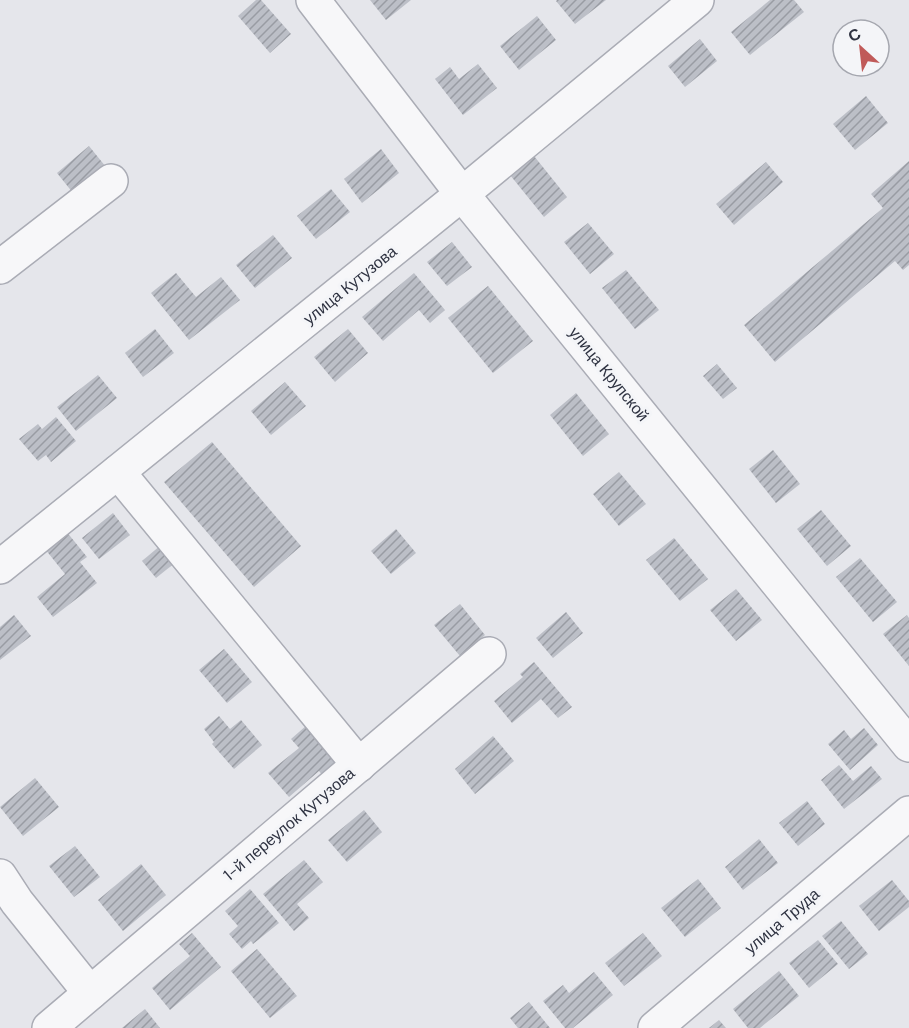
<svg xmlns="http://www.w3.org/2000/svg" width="909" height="1028" font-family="'DM Sans',sans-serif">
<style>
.building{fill:url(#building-hatch)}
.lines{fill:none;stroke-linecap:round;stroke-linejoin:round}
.minor-casing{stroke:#aaacb5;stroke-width:36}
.minor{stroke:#f7f7f9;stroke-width:33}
.labels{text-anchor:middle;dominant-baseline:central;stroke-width:6;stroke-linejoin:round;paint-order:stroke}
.street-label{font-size:16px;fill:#2e3241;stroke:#f4f5f8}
</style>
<defs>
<pattern id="building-hatch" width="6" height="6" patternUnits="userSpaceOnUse" patternTransform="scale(1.5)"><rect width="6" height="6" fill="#bcbfc7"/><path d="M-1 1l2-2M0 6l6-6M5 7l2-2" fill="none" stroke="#999ca3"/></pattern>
</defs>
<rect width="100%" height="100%" fill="#e5e6eb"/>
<g class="building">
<path d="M256,0H261L291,34L270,53L238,16Z"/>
<path d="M370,0H411L386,20Z"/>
<path d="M557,0H606L575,24L556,1Z"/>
<path d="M770,0H794L804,12L750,55L731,32Z"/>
<path d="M537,16L556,40L519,70L500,46Z"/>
<path d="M700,39L717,61L685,87L668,66Z"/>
<path d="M478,64L497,88L463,115L435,79L450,67L459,79Z"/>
<path d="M866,96L888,123L855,150L833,124Z"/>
<path d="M89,146L110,172L77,198L57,173Z"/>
<path d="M381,149L399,173L362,203L344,179Z"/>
<path d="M534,156L567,197L544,217L510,175Z"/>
<path d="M909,161V265L903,270L895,261L775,362L744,325L883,208L871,194Z"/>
<path d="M766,162L783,182L734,225L716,204Z"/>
<path d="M331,189L350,212L316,239L297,216Z"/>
<path d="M588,223L614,254L590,274L564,242Z"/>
<path d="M273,235L292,258L255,288L236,265Z"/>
<path d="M452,242L472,267L447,286L427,262Z"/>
<path d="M626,270L659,310L635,329L602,288Z"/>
<path d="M176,273L196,297L221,277L240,300L189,340L151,293Z"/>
<path d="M414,273L445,310L430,323L419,310L383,341L362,317Z"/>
<path d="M488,286L533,341L493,373L448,318Z"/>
<path d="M155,329L174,353L143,377L125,353Z"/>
<path d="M348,329L368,353L335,382L314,357Z"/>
<path d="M717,364L737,388L723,399L703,376Z"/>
<path d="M98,375L117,398L76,431L57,407Z"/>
<path d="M285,382L306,406L271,435L251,411Z"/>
<path d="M576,393L609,434L583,456L550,415Z"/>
<path d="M56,417L76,441L51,462L46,455L38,461L19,439L38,424L42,429Z"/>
<path d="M212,442L301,546L254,587L164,482Z"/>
<path d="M773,450L800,484L776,503L749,469Z"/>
<path d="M619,472L646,504L619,526L593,494Z"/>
<path d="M821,510L851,546L827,566L797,529Z"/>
<path d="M113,513L130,535L99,559L82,538Z"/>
<path d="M396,529L416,553L391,574L371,551Z"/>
<path d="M66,531L87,557L80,562L97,583L53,617L37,597L65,574L45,549Z"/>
<path d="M674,538L708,579L680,601L646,560Z"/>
<path d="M161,545L176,562L156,578L142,561Z"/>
<path d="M860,558L897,602L873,622L836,577Z"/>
<path d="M736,589L762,620L736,641L710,610Z"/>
<path d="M460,604L485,635L460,656L434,625Z"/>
<path d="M566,612L583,633L553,658L536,638Z"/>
<path d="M14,615L31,636L0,660V627Z"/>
<path d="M907,615L909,618V666L883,634Z"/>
<path d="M224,649L252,682L227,703L199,670Z"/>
<path d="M534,662L572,707L558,718L541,699L512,723L494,701L523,677L520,674Z"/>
<path d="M219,716L230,729L241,720L262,745L234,769L212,744L214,742L204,729Z"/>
<path d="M307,725L343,767L327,781L319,771L289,797L268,773L299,748L291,739Z"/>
<path d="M864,728L878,745L850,770L828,744L844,730L851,739Z"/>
<path d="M493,736L514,761L475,794L455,769Z"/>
<path d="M839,765L853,781L871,766L882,779L844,809L821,780Z"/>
<path d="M35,778L59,807L23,836L0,807Z"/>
<path d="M807,801L825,824L798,846L779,823Z"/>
<path d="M364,810L382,832L347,862L328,840Z"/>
<path d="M759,839L778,863L743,890L725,867Z"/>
<path d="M75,846L100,877L74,897L49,866Z"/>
<path d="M304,860L323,882L297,904L309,918L294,931L263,894Z"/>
<path d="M141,864L166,895L123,931L98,900Z"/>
<path d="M698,879L721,908L685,937L661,908Z"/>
<path d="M892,880L909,901V907L879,931L859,906Z"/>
<path d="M250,889L279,923L253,944L251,941L242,949L229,934L238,926L225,911Z"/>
<path d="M841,921L868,954L849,969L822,936Z"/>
<path d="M192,933L221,967L170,1010L152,988L190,956L179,944Z"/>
<path d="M643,933L662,956L624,986L605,963Z"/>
<path d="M818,940L838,964L809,988L789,963Z"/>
<path d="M257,949L297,996L270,1018L231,971Z"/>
<path d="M779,971L799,996L760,1028H748L733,1009Z"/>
<path d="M594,972L613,995L573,1028H565L543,1001L563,985L569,993Z"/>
<path d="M529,1002L550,1028H518L510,1018Z"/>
<path d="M145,1009L160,1028H122Z"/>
<path d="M719,1020L726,1028H709Z"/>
</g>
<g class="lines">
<defs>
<g id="minor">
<path d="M313,0L462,194L909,745"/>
<path d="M0,267L111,181"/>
<path d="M118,472L359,765"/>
<path d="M0,567L462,194L697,0"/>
<path d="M0,876L17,902L90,993"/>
<path d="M49,1028L489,654"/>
<path d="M655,1028L909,813"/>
</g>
</defs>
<use href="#minor" class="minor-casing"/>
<use href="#minor" class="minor"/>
</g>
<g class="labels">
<g class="street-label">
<text transform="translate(350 285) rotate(-39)">улица Кутузова</text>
<text transform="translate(609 374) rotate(51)">улица Крупской</text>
<text transform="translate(289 824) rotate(-40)">1-й переулок Кутузова</text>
<text transform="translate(782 921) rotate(-40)">улица Труда</text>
</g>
</g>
<g transform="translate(861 48) rotate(333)"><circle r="28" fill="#f4f5f8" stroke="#a5a7af" stroke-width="1.5"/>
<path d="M0-4.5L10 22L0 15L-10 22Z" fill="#c05a59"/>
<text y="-9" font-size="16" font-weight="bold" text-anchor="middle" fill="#2e3241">С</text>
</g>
</svg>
